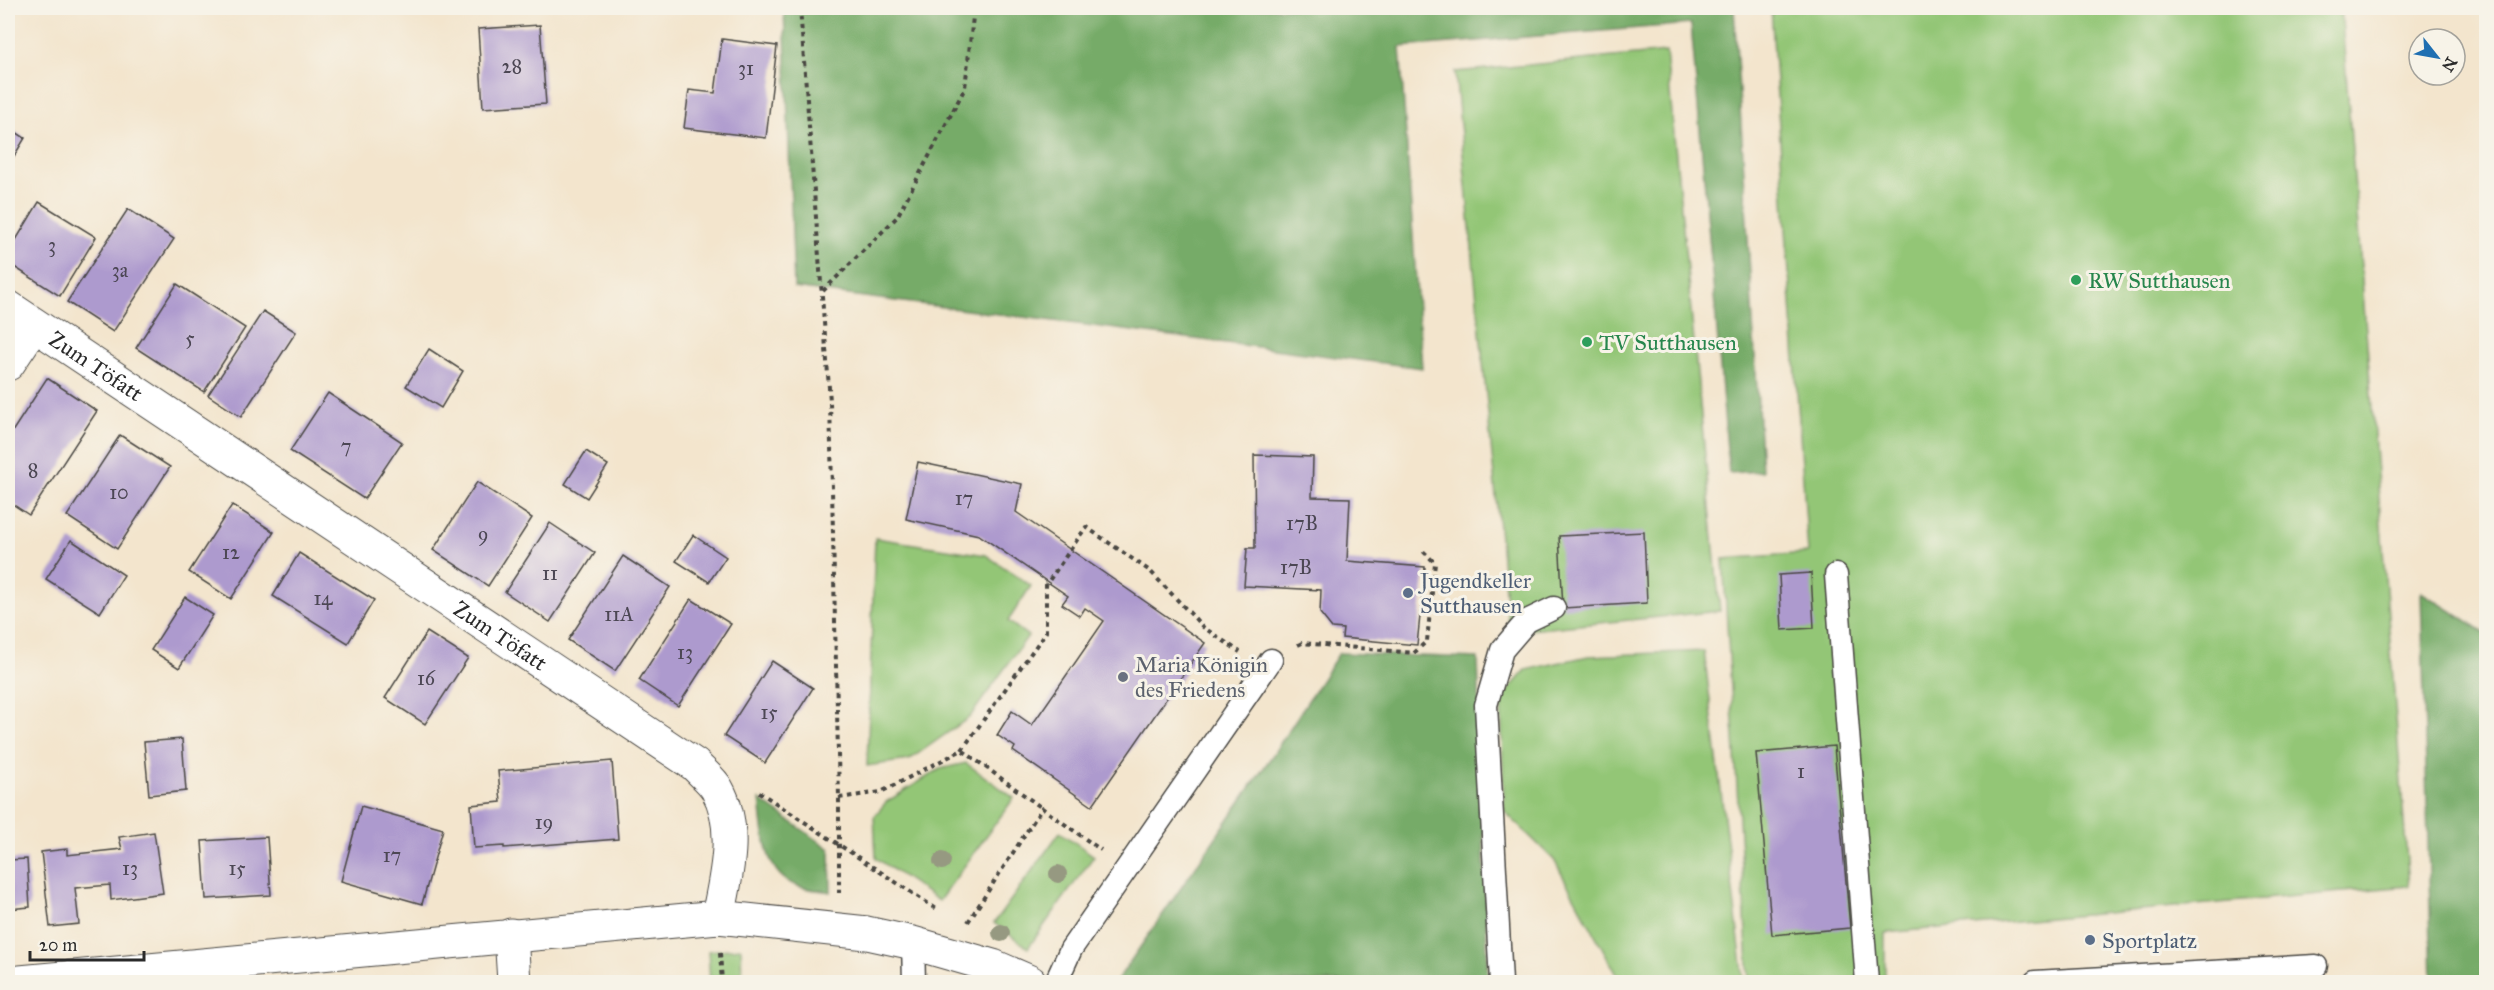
<svg xmlns="http://www.w3.org/2000/svg" width="2494" height="990" font-family="'IM FELL Great Primer',serif">
	<rect width="100%" height="100%" fill="#f7f3e8"/>
	<filter id="ink" filterUnits="userSpaceOnUse"><feTurbulence type="fractalNoise" baseFrequency=".0167" numOctaves="2"/><feDisplacementMap in="SourceGraphic" scale="12" xChannelSelector="R" yChannelSelector="G"/><feConvolveMatrix kernelMatrix="1 2 1 2 8 2 1 2 1" color-interpolation-filters="sRGB"/></filter>
	<filter id="wash" filterUnits="userSpaceOnUse"><feTurbulence type="fractalNoise" baseFrequency=".008" numOctaves="4" result="noise"/><feDisplacementMap in="SourceGraphic" scale="24" xChannelSelector="R" yChannelSelector="G"/><feGaussianBlur stdDeviation="1.35" result="paint"/><feColorMatrix in="noise" values="0 0 0 0 0 0 0 0 0 0 0 0 0 0 0 0 0 1.4 0 .05"/><feComposite in="paint" operator="in"/></filter>
	<g filter="url(#wash)">
		<rect width="100%" height="100%" fill="#f3e5cd"/>
		<g fill="#93c676" stroke="#5f7850" stroke-width="1.5">
			<polygon points="1771,8 2341,8 2409,886 1885,933 1885,982 1749,982 1723,559 1808,553"/>
			<polygon points="1666,52 1720,611 1509,632 1455,72"/>
			<polygon points="875,538 986,555 1031,586 1008,621 1028,636 970,717 909,760 867,766"/>
			<polygon points="1704,651 1744,982 1621,982 1554,860 1504,811 1501,698 1526,670 1588,656"/>
			<polygon points="966,763 1014,798 939,901 876,858 874,817 886,802 940,769"/>
			<polygon points="1060,832 1094,856 1028,948 994,923"/>
			<polygon points="741,948 742,982 710,982 708,951"/>
		</g>
		<g fill="#76ab67" stroke="#506b49" stroke-width="1.5">
			<polygon points="784,8 1734,8 1762,471 1729,473 1691,24 1400,47 1422,368 794,288"/>
			<polygon points="2421,592 2486,633 2486,982 2432,982"/>
			<polygon points="1339,653 1478,658 1488,982 1116,982 1272,756"/>
			<path d="M 760,800 L 830,849 L 831,892 C 820,890 806,890 795,885 C 762,872 764,829 760,800 Z"/>
		</g>
		<g id="blocks">
			<g fill="#ad9ace">
				<polygon points="540,25 546,104 483,108 478,29"/>
				<polygon points="722,39 777,46 766,138 684,128 689,90 715,93"/>
				<polygon points="8,127 25,138 8,166"/>
				<polygon points="39,202 96,237 60,296 8,263 8,253"/>
				<polygon points="128,209 174,239 113,332 67,302"/>
				<polygon points="177,284 245,328 204,392 136,348"/>
				<polygon points="263,311 296,332 241,417 208,395"/>
				<polygon points="429,349 463,371 441,408 406,386"/>
				<polygon points="47,378 97,411 29,515 8,501 8,438"/>
				<polygon points="328,393 402,442 364,499 290,451"/>
				<polygon points="120,435 170,467 117,549 67,516"/>
				<polygon points="586,451 608,465 587,498 565,484"/>
				<polygon points="1254,455 1313,457 1312,497 1350,498 1347,561 1425,567 1417,645 1342,638 1343,629 1332,628 1320,613 1321,590 1244,586 1247,548 1255,548"/>
				<polygon points="918,462 1022,484 1016,512 1205,643 1092,806 1013,751 1015,747 997,735 1012,711 1032,725 1104,621 1085,608 1080,616 1062,604 1068,596 979,535 906,519"/>
				<polygon points="477,482 532,518 488,586 433,550"/>
				<polygon points="232,505 274,532 231,599 189,572"/>
				<polygon points="550,523 595,553 550,622 505,592"/>
				<polygon points="1644,532 1647,603 1563,608 1559,536"/>
				<polygon points="693,535 726,557 709,582 676,561"/>
				<polygon points="71,540 124,575 100,613 46,579"/>
				<polygon points="299,553 374,600 348,643 273,596"/>
				<polygon points="623,556 670,587 615,671 568,640"/>
				<polygon points="1811,573 1814,628 1782,630 1779,575"/>
				<polygon points="185,597 213,615 179,668 151,650"/>
				<polygon points="691,599 731,624 678,706 639,680"/>
				<polygon points="427,632 468,658 425,724 385,698"/>
				<polygon points="772,661 813,688 765,763 724,736"/>
				<polygon points="182,739 186,791 149,795 144,742"/>
				<polygon points="1834,746 1850,928 1772,935 1756,753"/>
				<polygon points="612,761 618,839 504,848 504,846 474,848 471,805 501,802 498,771"/>
				<polygon points="361,806 443,829 422,904 341,881"/>
				<polygon points="154,832 163,893 111,900 110,885 75,888 79,924 50,927 41,852 67,849 67,855 122,849 119,837"/>
				<polygon points="267,837 271,895 206,899 202,841"/>
				<polygon points="27,859 30,907 8,909 8,860"/>
			</g>
		</g>
	</g>
	<g filter="url(#ink)">
		<use href="#blocks" fill-opacity="0" stroke="#494743" stroke-width="1.5"/>
		<g fill="none" stroke-linecap="round" stroke-linejoin="round">
			<defs>
				<g id="service">
					<polyline points="1836,575 1867,982"/>
					<polyline points="913,943 914,982"/>
					<polyline points="1056,982 1071,949 1271,660"/>
					<polyline points="1501,982 1486,705 1502,650 1527,621 1554,608"/>
					<polyline points="2035,982 2316,966"/>
				</g>
				<g id="minor">
					<path id="s1" d="M 8,307 L 695,765 C 702,773 712,780 717,789 C 739,828 726,876 718,917"/>
					<polyline points="8,364 34,325"/>
					<polyline points="511,935 514,982"/>
					<polyline points="20,982 718,917 867,933 913,943 993,966 1030,982"/>
				</g>
			</defs>
			<use href="#service" stroke="#494743" stroke-width="25"/>
			<use href="#minor" stroke="#494743" stroke-width="35"/>
			<g stroke="#494743" stroke-width="4" stroke-dasharray="4.5 4.5" stroke-linecap="butt">
				<polyline points="800,8 830,401 839,798 839,893"/>
				<polyline points="823,291 897,217 965,88 974,8"/>
				<polyline points="1298,645 1302,643 1414,653 1427,641 1435,563 1422,550"/>
				<polyline points="962,750 1046,632 1046,585 1086,527 1150,571 1203,627 1240,652"/>
				<polyline points="759,792 938,910"/>
				<polyline points="839,798 881,792 962,750 1042,808"/>
				<polyline points="968,922 1042,808 1101,850"/>
				<polyline points="720,953 722,982"/>
			</g>
			<use href="#service" stroke="#fff" stroke-width="22"/>
			<use href="#minor" stroke="#fff" stroke-width="33"/>
		</g>
		<g fill="#969981">
			<circle cx="942" cy="861" r="9"/>
			<circle cx="1058" cy="874" r="9"/>
			<circle cx="1001" cy="933" r="9"/>
		</g>
	</g>
	<g fill="#2e9e5b" stroke="#f7f3e8" stroke-width="2">
		<circle cx="2076" cy="280" r="6"/>
		<circle cx="1587" cy="342" r="6"/>
	</g>
	<g fill="#5c6f8a" stroke="#f7f3e8" stroke-width="2">
		<circle cx="1408" cy="593" r="6"/>
		<circle cx="2090" cy="940" r="6"/>
	</g>
	<circle fill="#6b7280" stroke="#f7f3e8" stroke-width="2" cx="1123" cy="677" r="6"/>
	<g text-anchor="middle" stroke-width="6" stroke-linejoin="round" paint-order="stroke">
		<g font-size="20" fill="#4c4754">
			<text x="512" y="73">28</text>
			<text x="746" y="75">31</text>
			<text x="52" y="252">3</text>
			<text x="120" y="277">3a</text>
			<text x="190" y="345">5</text>
			<text x="346" y="453">7</text>
			<text x="33" y="477">8</text>
			<text x="119" y="499">10</text>
			<text x="964" y="505">17</text>
			<text x="1302" y="530">17B</text>
			<text x="483" y="541">9</text>
			<text x="231" y="559">12</text>
			<text x="1296" y="574">17B</text>
			<text x="550" y="580">11</text>
			<text x="323" y="605">14</text>
			<text x="619" y="621">11A</text>
			<text x="685" y="659">13</text>
			<text x="426" y="685">16</text>
			<text x="769" y="719">15</text>
			<text x="1801" y="778">1</text>
			<text x="544" y="829">19</text>
			<text x="392" y="862">17</text>
			<text x="130" y="875">13</text>
			<text x="237" y="875">15</text>
		</g>
		<g font-size="22" fill="#27864d" stroke="#f7f3e8" text-anchor="start">
			<text x="2088" y="288">RW Sutthausen</text>
			<text x="1599" y="350">TV Sutthausen</text>
		</g>
		<g font-size="22" fill="#2b2b2b" stroke="#f7f3e8">
			<text dy="8" stroke="none"><textPath href="#s1" startOffset="106">Zum Töfatt</textPath></text>
			<text dy="8" stroke="none"><textPath href="#s1" startOffset="592">Zum Töfatt</textPath></text>
		</g>
		<g font-size="22" fill="#4e5e75" stroke="#f7f3e8" text-anchor="start">
			<text x="1420" y="588">Jugendkeller<tspan x="1420" dy="25">Sutthausen</tspan></text>
			<text x="2102" y="948">Sportplatz</text>
		</g>
		<g font-size="22" fill="#5b616d" stroke="#f7f3e8" text-anchor="start">
			<text x="1135" y="672">Maria Königin<tspan x="1135" dy="25">des Friedens</tspan></text>
		</g>
	</g>
	<rect width="2494" height="990" fill="none" stroke="#f7f3e8" stroke-width="30"/>
	<g transform="translate(2437 57) rotate(121)"><circle r="28" fill="#f7f3e8" stroke="#a5a39c" stroke-width="1.5"/>
	<path d="M0-4.5L10 22L0 15L-10 22Z" fill="#1f6fb2"/>
	<text y="-9" font-size="16" font-weight="bold" text-anchor="middle" fill="#2b2b2b">N</text>
	</g>
	<path d="M30 951v9h114v-9" fill="none" stroke="#2b2b2b" stroke-width="3"/>
	<text x="39" y="951" font-size="18" fill="#2b2b2b" stroke="#f7f3e8" stroke-width="4.5" paint-order="stroke">20 m</text>
</svg>
